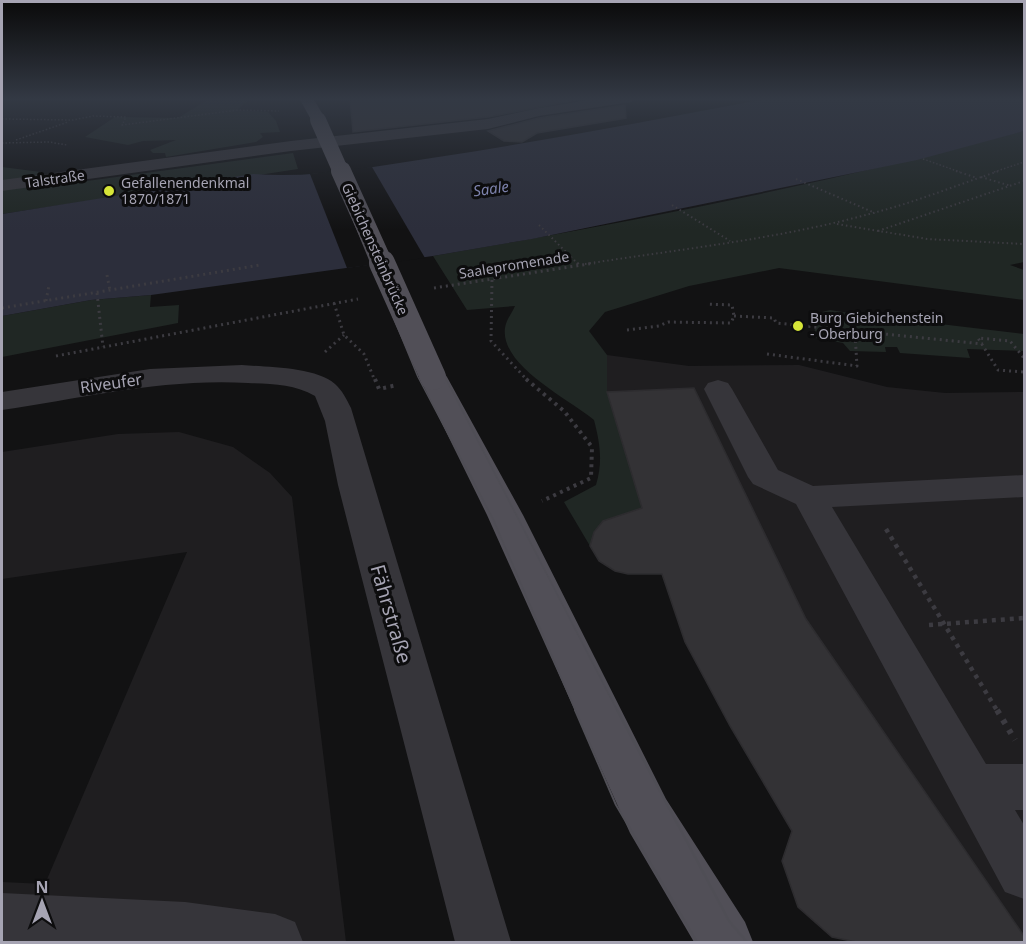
<svg xmlns="http://www.w3.org/2000/svg" width="1026" height="944" font-family="'Noto Sans',sans-serif">
	<rect width="100%" height="100%" fill="#121213"/>
	<g fill="#1f1e20">
		<polygon points="607,355 689,366 799,365 887,387 945,393 1024,392 1024,942 856,942 832,937 798,907 782,861 792,831 730,726 685,642 661,570 615,571 599,561 590,546 594,532 603,521 645,516 607,392"/>
		<polygon points="179,432 233,447 270,473 292,497 346,942 2,942 2,882 45,884 187,552 2,579 2,452 118,434"/>
	</g>
	<g fill="#202724">
		<polygon points="210,98 257,98 244,103 238,110 268,112 276,121 280,132 260,133 263,137 256,142 166,157 165,153 153,153 150,150 176,140 143,141 128,145 85,137 115,117 178,118"/>
		<path d="M 1024,131 L 1024,262 L 1010,265 L 1024,270 L 1024,300 L 779,268 L 689,286 L 605,312 L 589,331 L 607,355 L 607,392 L 645,517 L 603,521 L 594,532 L 590,546 L 564,502 L 596,485 C 603,462 600,443 594,420 C 569,399 500,366 505,328 C 506,320 512,313 515,306 L 467,310 L 433,256 C 632,222 830,183 1024,131 Z"/>
		<polygon points="293,153 298,169 2,214 2,167 41,172 50,186"/>
		<polygon points="151,295 150,307 179,305 178,323 2,357 2,316 91,300"/>
		<polygon points="830,310 862,315 863,324 882,326 881,317 1024,334 1024,351 967,349 970,358 900,353 897,347 885,347 886,352 850,351 843,343 815,338 814,314"/>
	</g>
	<path fill="#2c2e3b" d="M 770,98 L 1024,98 L 1024,131 L 917,160 L 532,239 L 433,256 L 151,295 L 91,300 L 2,316 L 2,214 L 253,174 C 315,179 377,166 438,157 C 549,140 659,119 770,98 Z"/>
	<polygon fill="#121213" points="372,167 425,258 347,268 310,174"/>
	<g fill="#333235" stroke="#2d2c2f" stroke-width="1.5">
		<polygon points="350,98 586,98 488,117 353,132"/>
		<polygon points="625,105 626,118 537,133 522,142 504,141 488,131 539,118"/>
		<polygon points="694,388 806,619 1024,936 1024,942 856,942 832,937 798,907 782,861 792,831 730,726 685,642 662,574 628,574 615,571 599,561 590,546 594,532 603,521 642,508 607,392"/>
	</g>
	<g fill="none" stroke-linecap="round" stroke-linejoin="round">
		<g stroke="#3c3b41" stroke-width="1.5" stroke-dasharray="1.5 2" stroke-linecap="butt">
			<polyline points="2,119 73,120 93,116 126,117 122,125 238,110 279,111"/>
			<polyline points="16,140 68,122"/>
			<polyline points="2,143 49,142 67,145"/>
			<polyline points="923,159 960,172"/>
			<polyline points="994,172 1024,162"/>
		</g>
		<g stroke="#3c3b41" stroke-width="2" stroke-dasharray="1.5 3" stroke-linecap="butt">
			<polyline points="956,171 977,178"/>
			<polyline points="981,177 1011,186"/>
			<polyline points="796,179 875,213"/>
			<polyline points="672,205 730,241"/>
			<polyline points="837,224 927,239 1024,244"/>
			<polyline points="539,225 578,264"/>
			<polyline points="878,231 1024,181"/>
			<path d="M 585,264 C 681,249 779,239 873,213 C 916,202 957,185 999,171"/>
		</g>
		<g stroke="#3c3b41" stroke-width="3" stroke-dasharray="2 4" stroke-linecap="butt">
			<polyline points="577,263 580,266"/>
			<polyline points="107,275 110,291"/>
			<polyline points="492,280 491,341 528,381"/>
			<polyline points="434,288 595,263"/>
			<polyline points="97,293 103,347"/>
			<polyline points="46,301 49,285"/>
			<polyline points="334,303 344,335 364,354 375,381"/>
			<polyline points="2,308 260,265"/>
			<polyline points="734,316 774,318 776,323 983,344"/>
			<polyline points="627,330 659,326 668,322 731,323 734,316 732,305 706,304"/>
			<polyline points="325,352 344,335"/>
			<polyline points="767,354 857,366 855,333"/>
			<polyline points="56,356 358,299"/>
			<polyline points="1023,372 998,370 978,338 1010,341 1024,358"/>
		</g>
		<g stroke="#3c3b41" stroke-width="4" stroke-dasharray="3 4.5" stroke-linecap="butt">
			<polyline points="375,379 379,389 397,385"/>
			<polyline points="526,379 564,411 592,447 591,478 542,501"/>
		</g>
		<g stroke="#3c3b41" stroke-width="4.5" stroke-dasharray="4 5" stroke-linecap="butt">
			<polyline points="886,529 998,712"/>
			<polyline points="929,625 1024,618"/>
		</g>
		<polyline stroke="#3c3b41" stroke-width="6" stroke-dasharray="4.5 7" stroke-linecap="butt" points="997,710 1015,740"/>
		<g fill="#36353a" fill-rule="evenodd">
			<polygon points="601,98 638,98 631,102 539,116 488,129 291,151 2,191 2,180 291,141 488,119 539,108"/>
			<path d="M 242,365 C 267,367 316,367 335,384 C 342,390 347,400 351,408 L 511,942 L 455,942 L 338,485 L 325,421 L 315,396 C 294,384 272,384 248,383 C 164,378 84,398 2,410 L 2,392 L 150,369 Z"/>
			<polygon points="718,380 728,383 732,389 778,470 813,486 1024,475 1024,497 832,507 986,764 1024,764 1024,810 1015,810 1024,825 1024,899 1005,892 796,504 753,484 748,477 704,389 708,383"/>
			<polygon points="2,893 185,902 275,914 295,922 303,942 2,942"/>
		</g>
		<g fill="#514f57" fill-rule="evenodd">
			<polygon points="299,98 313,98 326,120 323,123 313,123"/>
			<polygon points="433,369 443,371 447,377 523,515 666,799 745,922 753,942 694,942 630,833 487,515 419,377 423,371"/>
		</g>
		<g stroke="#4f4e55" stroke-width="1.5">
			<polyline points="300,98 308,110 418,377 493,519 576,712"/>
			<polyline points="312,98 444,375 618,712"/>
		</g>
		<g stroke="#4f4e55" stroke-width="2">
			<polyline points="575,710 616,805 697,942"/>
			<polyline points="617,710 729,921 747,942"/>
		</g>
		<polyline stroke="#514f57" stroke-width="16" points="318,120 341,172"/>
		<polyline stroke="#514f57" stroke-width="20" points="341,171 383,264"/>
		<polyline stroke="#514f57" stroke-width="26" points="382,263 433,377"/>
	</g>
	<linearGradient id="sky" x2="0" y2="1"><stop stop-color="#0a0a0a"/><stop offset="0.43" stop-color="#333944"/><stop offset="1" stop-color="#333944" stop-opacity="0"/></linearGradient>
	<rect width="1026" height="230" fill="url(#sky)"/>
	<g fill="#d6e538" stroke="#0d0d0e" stroke-width="2">
		<circle cx="109" cy="191" r="6"/>
		<circle cx="798" cy="326" r="6"/>
	</g>
	<g text-anchor="middle" stroke-width="6" stroke-linejoin="round" paint-order="stroke">
		<g font-size="14" fill="#a6a4b3" stroke="#0d0d0e">
			<text transform="translate(55 179) rotate(-8)" y="5">Talstraße</text>
			<text transform="translate(375 249) rotate(66)" y="5">Giebichensteinbrücke</text>
			<text transform="translate(514 265) rotate(-9)" y="5">Saalepromenade</text>
		</g>
		<g font-size="14" fill="#a6a4b3" stroke="#0d0d0e" text-anchor="start">
			<text x="121" y="188">Gefallenendenkmal<tspan x="121" dy="16">1870/1871</tspan></text>
			<text x="810" y="323">Burg Giebichenstein<tspan x="810" dy="16">- Oberburg</tspan></text>
		</g>
		<g font-size="15" font-style="italic" fill="#7d82ac" stroke="#0d0d0e">
			<text transform="translate(491 189) rotate(-8)" y="5">Saale</text>
		</g>
		<g font-size="16" fill="#a6a4b3" stroke="#0d0d0e">
			<text transform="translate(111 383) rotate(-8)" y="6">Riveufer</text>
		</g>
		<g font-size="20" fill="#a6a4b3" stroke="#0d0d0e">
			<text transform="translate(391 614) rotate(74)" y="7">Fährstraße</text>
		</g>
	</g>
	<rect width="1026" height="944" fill="none" stroke="#a6a4b3" stroke-width="6"/>
	<g transform="translate(42 902)" stroke="#0d0d0e" stroke-width="4.5" paint-order="stroke">
	<path d="M0-4.5L10 22L0 15L-10 22Z" fill="#a6a4b3"/>
	<text y="-9" font-size="16" font-weight="bold" text-anchor="middle" fill="#a6a4b3">N</text>
	</g>
</svg>
